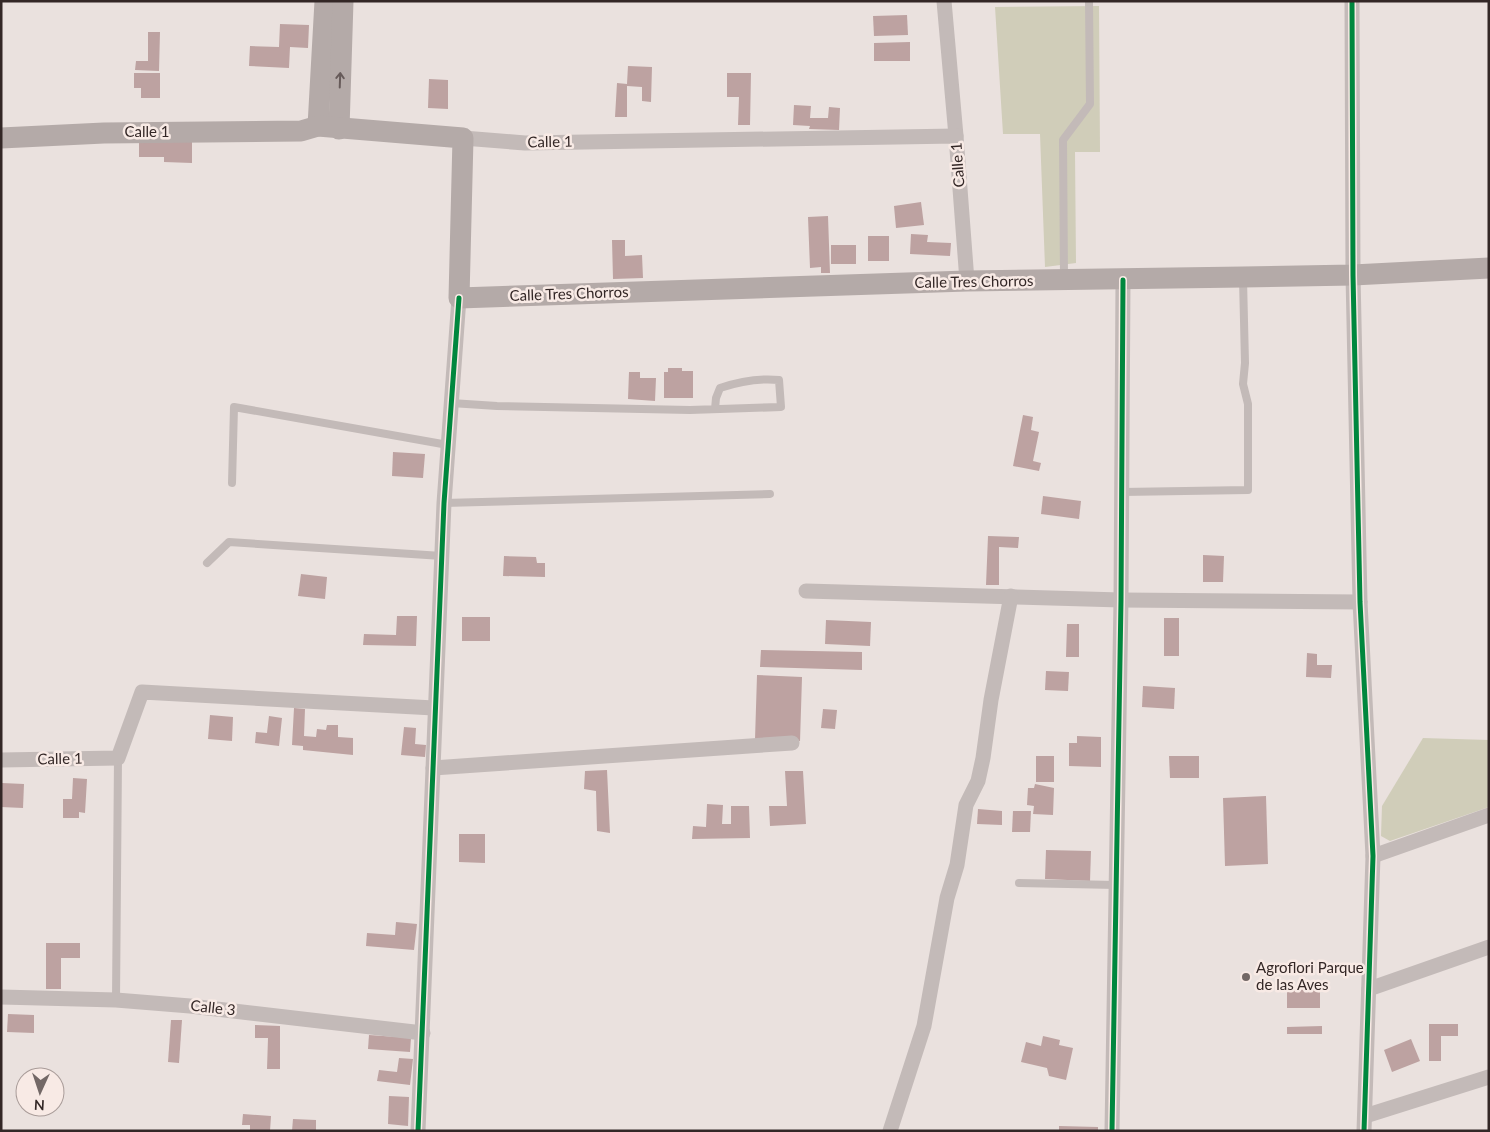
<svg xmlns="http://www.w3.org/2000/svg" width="1490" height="1132" font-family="Lato,sans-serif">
	<rect width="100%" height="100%" fill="#eae1de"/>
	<g fill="#d0cdb9">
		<polygon points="1099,6 1100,152 1075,152 1076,263 1045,267 1040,134 1003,134 995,7"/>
		<polygon points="1423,738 1489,740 1489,807 1390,841 1381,836 1382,806"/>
	</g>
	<g fill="#bda2a1">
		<polygon points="907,15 908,35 874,36 873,16"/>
		<polygon points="280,24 309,25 308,48 290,47 289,68 249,66 250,46 279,47"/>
		<polygon points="148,32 160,32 159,71 135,70 136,61 148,61"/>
		<polygon points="910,42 910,61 874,61 874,43"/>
		<polygon points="628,66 652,67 651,102 642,101 642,87 627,86 627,117 615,117 617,83 627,84"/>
		<polygon points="134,73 160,73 160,98 141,98 141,88 134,88"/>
		<polygon points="727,73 751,73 750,125 738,125 739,97 727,97"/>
		<polygon points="429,79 448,80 448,109 428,108"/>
		<polygon points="794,105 811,106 810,118 828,118 829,107 840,108 839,130 809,129 810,126 793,125"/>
		<polygon points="139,140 192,141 192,163 164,162 164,157 139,157"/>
		<polygon points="921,202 924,225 896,228 894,206"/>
		<polygon points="828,216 830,273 821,273 821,267 810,268 808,217"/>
		<polygon points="911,234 928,235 927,242 951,243 950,256 910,254"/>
		<rect x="868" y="236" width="21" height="25"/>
		<polygon points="612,240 625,240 625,256 642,255 643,278 613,279"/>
		<rect x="831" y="245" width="25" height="19"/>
		<polygon points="668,368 682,368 682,371 693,371 693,398 664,398 664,372 668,372"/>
		<polygon points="629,372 640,372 640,378 656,378 655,401 628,399"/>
		<polygon points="1023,415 1033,417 1031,430 1039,432 1033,461 1041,463 1039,471 1013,466"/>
		<polygon points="393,452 425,454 423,478 392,476"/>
		<polygon points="1043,496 1081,501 1079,519 1041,514"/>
		<polygon points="988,536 1019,537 1018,548 999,547 999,585 986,585"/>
		<polygon points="1203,555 1224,556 1223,582 1203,582"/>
		<polygon points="504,556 536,557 537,563 545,563 545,577 503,576"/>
		<polygon points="301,574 327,577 325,599 298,596"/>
		<polygon points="397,616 417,616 416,646 363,645 364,634 396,635"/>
		<rect x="462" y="617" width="28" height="24"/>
		<rect x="1164" y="618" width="15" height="38"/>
		<polygon points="826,620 871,622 870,646 825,644"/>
		<polygon points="1067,624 1079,624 1079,657 1066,657"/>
		<polygon points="761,650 862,652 862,670 760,667"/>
		<polygon points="1307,653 1317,654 1317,665 1332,665 1331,678 1306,677"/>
		<polygon points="1046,671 1069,672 1068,691 1045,690"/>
		<polygon points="757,675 802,677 800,741 755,739"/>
		<polygon points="1143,686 1175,688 1174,709 1142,707"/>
		<polygon points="294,708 305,709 304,736 316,737 317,729 326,730 327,725 338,725 338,737 353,738 353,755 303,750 303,746 292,745"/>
		<polygon points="823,709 837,710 835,729 821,728"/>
		<polygon points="210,715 233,717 232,741 208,739"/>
		<polygon points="269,716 282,718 279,746 255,743 256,732 267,733"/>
		<polygon points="404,727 416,728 415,744 426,745 425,757 401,755"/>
		<polygon points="1077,736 1101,737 1101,767 1069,766 1069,743 1077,743"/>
		<rect x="1036" y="756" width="18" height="26"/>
		<polygon points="1169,756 1199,756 1199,778 1170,778"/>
		<polygon points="607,770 610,833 597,831 596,791 584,789 585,771"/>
		<polygon points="785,771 803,771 806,824 770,826 769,806 787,806"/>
		<polygon points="73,778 87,779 85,813 79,812 79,818 63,818 63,799 72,799"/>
		<polygon points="2,783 24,784 23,808 1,807"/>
		<polygon points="1035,784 1054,788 1053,815 1033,814 1034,806 1027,805 1028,788 1034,788"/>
		<polygon points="1266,796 1268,864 1225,866 1223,798"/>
		<polygon points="707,804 723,805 722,824 731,824 731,806 749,806 750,838 692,839 693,826 706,827"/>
		<polygon points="978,809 1002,811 1002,825 977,824"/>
		<polygon points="1013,811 1031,811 1030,832 1012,832"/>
		<polygon points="459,834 485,834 485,863 459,862"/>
		<polygon points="1046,850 1091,851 1090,881 1045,879"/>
		<polygon points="396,922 417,924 414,950 366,946 367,933 395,935"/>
		<polygon points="46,943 80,943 80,958 61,958 61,989 46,989"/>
		<rect x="1287" y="988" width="33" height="20"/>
		<polygon points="8,1014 34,1015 34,1033 7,1032"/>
		<polygon points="171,1020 182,1020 179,1063 168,1062"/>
		<polygon points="1429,1024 1458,1024 1458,1036 1441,1036 1441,1061 1429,1061"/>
		<polygon points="255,1025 280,1026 280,1069 267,1069 268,1038 255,1038"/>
		<polygon points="1322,1026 1322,1034 1287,1034 1287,1027"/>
		<polygon points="369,1035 411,1038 410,1052 368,1049"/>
		<polygon points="1043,1036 1060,1040 1059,1045 1073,1048 1066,1080 1049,1076 1047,1068 1021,1062 1026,1042 1041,1046"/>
		<polygon points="1411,1039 1420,1061 1392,1072 1384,1050"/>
		<polygon points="399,1058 413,1059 410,1085 377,1081 379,1070 397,1072"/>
		<polygon points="389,1096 409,1097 408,1126 388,1124"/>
		<polygon points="243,1114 271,1116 270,1131 250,1131 250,1125 242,1125"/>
		<polygon points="293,1119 316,1120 316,1131 292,1131"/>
		<polygon points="1059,1126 1098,1127 1098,1131 1059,1131"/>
	</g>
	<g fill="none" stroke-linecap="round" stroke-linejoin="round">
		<g stroke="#c3bab8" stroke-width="8">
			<polyline points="1064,278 1063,140 1090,104 1089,1"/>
			<path d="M 451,403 L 497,406 L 690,410 L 781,407 L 779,380 C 759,378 738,382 720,388 L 716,398 L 715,409"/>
			<polyline points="232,483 234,407 448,445"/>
			<polyline points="1122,492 1248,490 1248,404 1243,384 1245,363 1243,279"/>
			<polyline points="444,503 770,494"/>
			<polyline points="207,563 229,542 442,556"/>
			<polyline points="1019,883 1116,885"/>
			<polyline points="116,1000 118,758"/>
		</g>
		<g stroke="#c3bab8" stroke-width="15">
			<polyline points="944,1 956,136"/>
			<polyline points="1352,1 1353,275 1360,602 1373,856 1364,1131"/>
			<polyline points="463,138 525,143 956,136 967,281"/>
			<polyline points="806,591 1121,600 1360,602"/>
			<polyline points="1,760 118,758 142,692 434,708"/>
			<polyline points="433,768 792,743"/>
			<polyline points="1373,856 1489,815"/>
			<polyline points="1369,989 1489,947"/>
			<polyline points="1,997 116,1000 190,1006 423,1033"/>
			<polyline points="1365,1116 1489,1077"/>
			<polyline points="418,1131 444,503 459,298"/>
			<polyline points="890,1131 924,1026 947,898 957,865 966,805 978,781 983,758 991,700 1011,596"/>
			<polyline points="1112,1131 1121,600 1123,280"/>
		</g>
		<g stroke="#b4aaa8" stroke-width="21">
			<polyline points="318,126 325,1"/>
			<polyline points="339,129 343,1"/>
			<polyline points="1,138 104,133 301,131 318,126 463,138 459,298 967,281 1243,277 1353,275 1489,268"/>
		</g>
		<defs>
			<g id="cycleway">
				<polyline points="1352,1 1353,275 1360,602 1373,856 1364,1131"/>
				<polyline points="418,1131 444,503 459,298"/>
				<polyline points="1112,1131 1121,600 1123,280"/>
			</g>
		</defs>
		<use href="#cycleway" stroke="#f8eae5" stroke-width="8"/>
		<use href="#cycleway" stroke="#00873e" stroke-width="5"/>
	</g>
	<defs><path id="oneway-shaft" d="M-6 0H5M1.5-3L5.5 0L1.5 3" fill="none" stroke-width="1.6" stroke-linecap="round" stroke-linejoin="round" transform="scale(1.25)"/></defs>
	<use stroke="#675b5a" href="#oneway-shaft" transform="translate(340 80) rotate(-88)"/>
	<circle fill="#736866" stroke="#f8eae5" stroke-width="2" cx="1246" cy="977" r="5"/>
	<g text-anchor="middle" stroke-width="5" stroke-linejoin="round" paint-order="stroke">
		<g font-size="15" fill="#332726" stroke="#f8eae5">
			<text x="147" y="137">Calle 1</text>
			<text transform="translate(550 142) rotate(-1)" y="5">Calle 1</text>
			<text transform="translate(958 165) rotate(-94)" y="5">Calle 1</text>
			<text transform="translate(974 282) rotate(-1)" y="5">Calle Tres Chorros</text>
			<text transform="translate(569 294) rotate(-2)" y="5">Calle Tres Chorros</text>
			<text transform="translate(60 759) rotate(-1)" y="5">Calle 1</text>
			<text transform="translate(213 1008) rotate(6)" y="5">Calle 3</text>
		</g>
		<g font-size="15" fill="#332726" stroke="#f8eae5" text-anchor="start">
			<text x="1256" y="973">Agroflori Parque<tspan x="1256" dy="17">de las Aves</tspan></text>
		</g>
	</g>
	<rect width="1490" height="1132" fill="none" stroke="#332726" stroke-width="5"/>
	<g transform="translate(40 1092) rotate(183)"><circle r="24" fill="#f8eae5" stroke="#a99c99"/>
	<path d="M0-4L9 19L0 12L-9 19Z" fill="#736866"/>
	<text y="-8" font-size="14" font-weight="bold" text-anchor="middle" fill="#332726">N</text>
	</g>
</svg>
